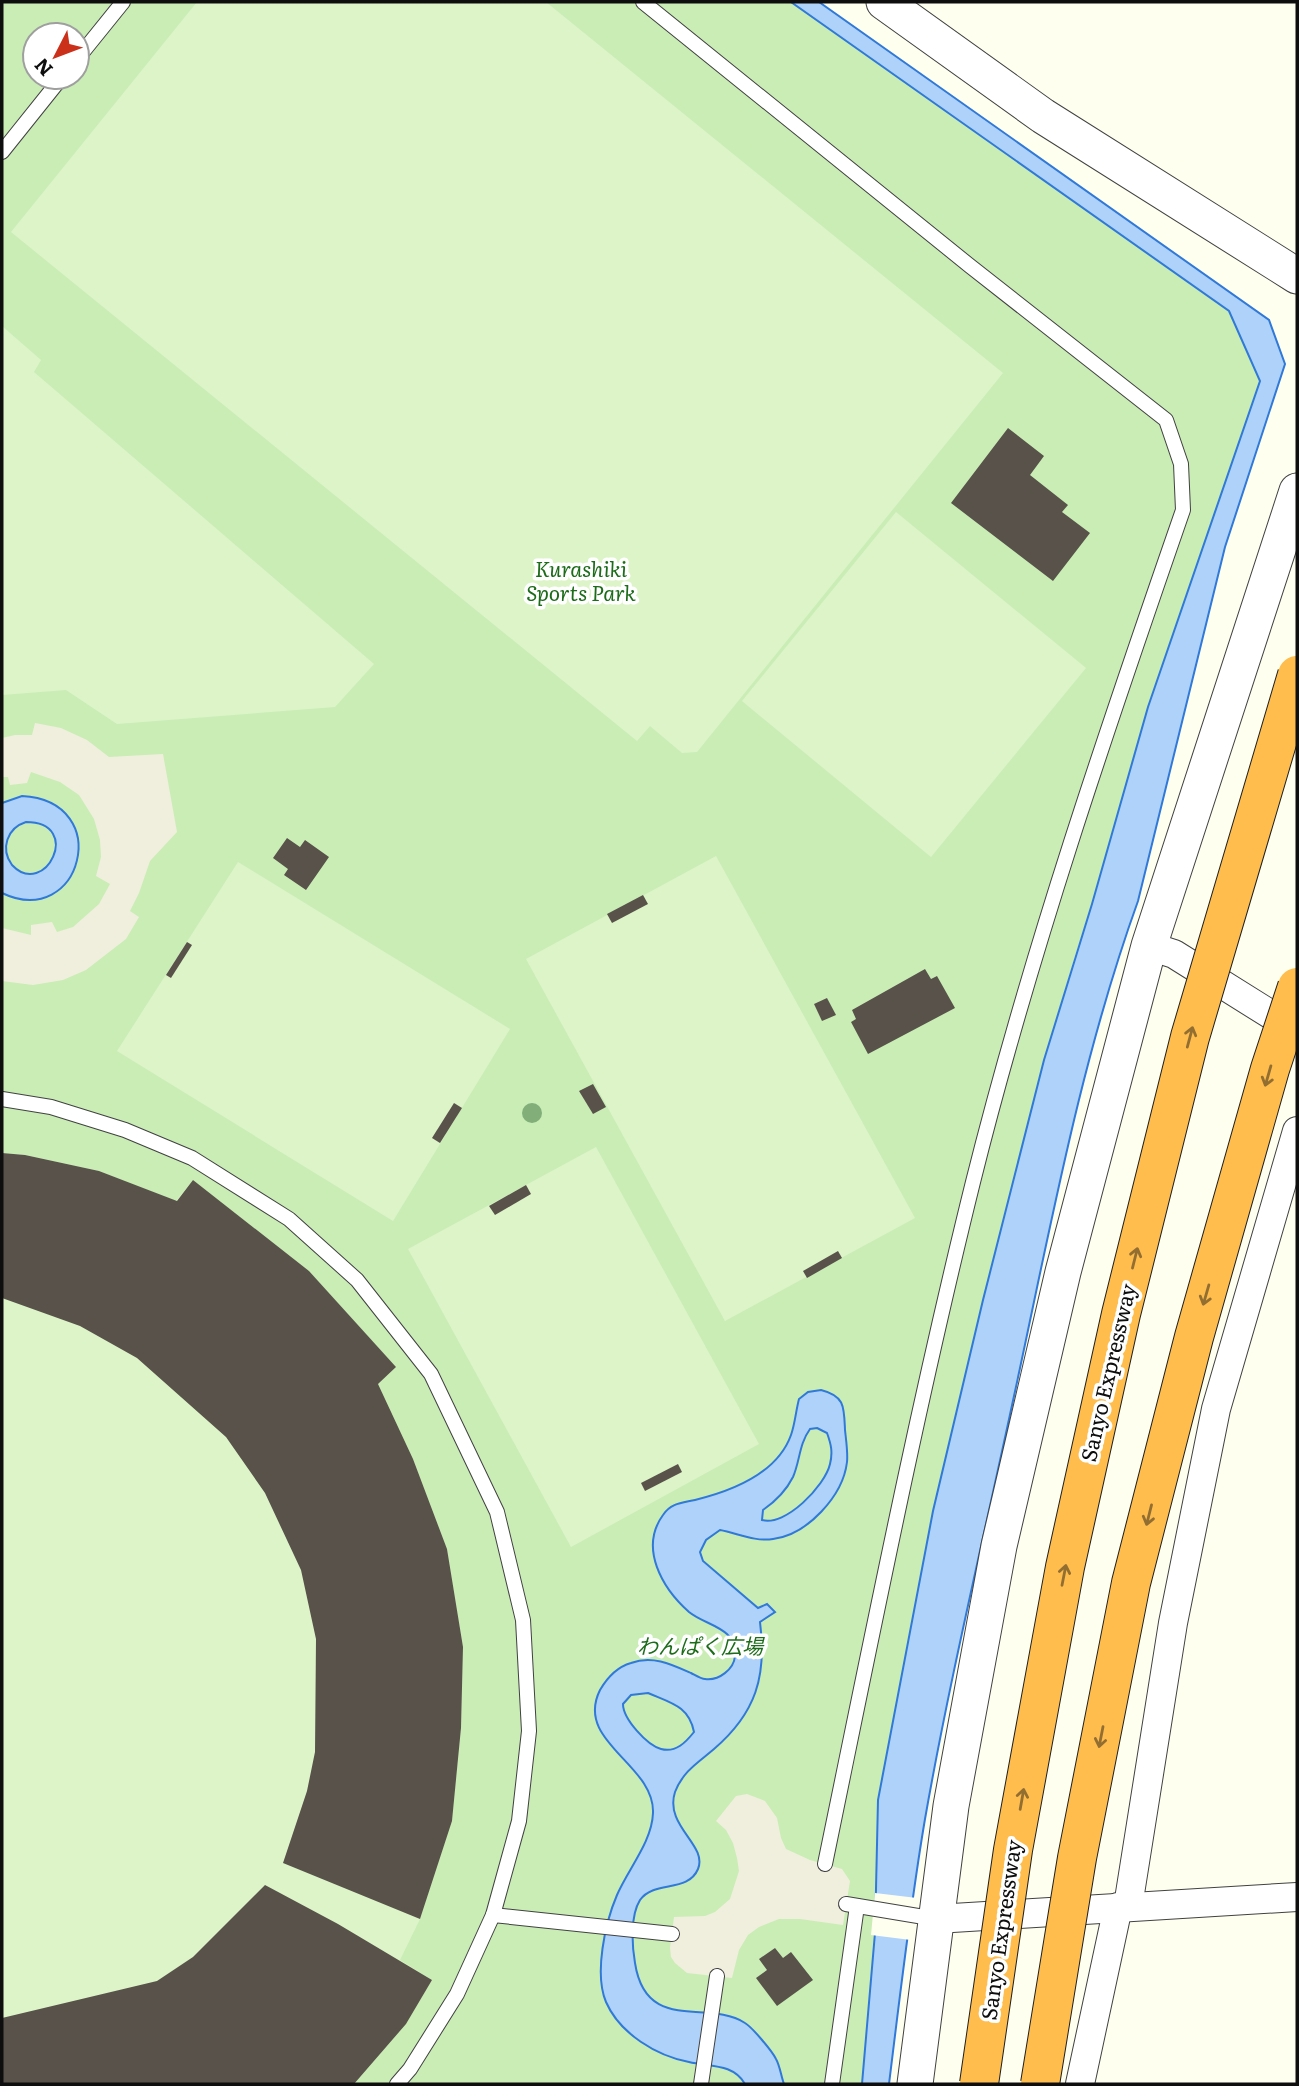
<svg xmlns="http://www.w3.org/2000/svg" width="1299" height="2086" font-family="Literata,'Noto Sans JP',serif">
	<rect width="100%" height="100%" fill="#fffff0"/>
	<path fill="#c9edb5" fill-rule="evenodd" d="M 2,2 L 791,2 L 1230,311 L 1260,381 L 1075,956 L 1044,1060 L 983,1300 L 933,1511 L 878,1800 L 875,1933 L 862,2084 L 2,2084 ZM 35,35 L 77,35 L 77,77 L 35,77 Z"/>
	<g fill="#ddf4c8">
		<polygon points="197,2 546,2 1003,373 697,752 682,753 650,726 637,741 11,232"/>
		<polygon points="2,326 41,360 34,372 374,664 335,707 117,724 66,690 2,695"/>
		<polygon points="896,512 1086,668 931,857 742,701"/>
		<polygon points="716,856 915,1218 725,1321 526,959"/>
		<polygon points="238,862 510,1029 393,1221 117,1051"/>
		<polygon points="596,1147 759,1444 571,1547 408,1249"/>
		<polygon points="2,1153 25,1155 99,1171 176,1201 193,1180 309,1271 396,1367 378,1384 413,1459 447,1549 463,1647 461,1728 452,1821 420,1919 400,1960 432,1980 406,2024 354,2084 2,2084"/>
	</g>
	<g fill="#f0efdd">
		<polygon points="35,723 61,728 87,740 109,757 163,754 177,832 150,861 139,893 130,911 139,917 126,939 86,970 63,980 33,985 2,981 2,928 31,935 31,925 52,922 57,932 73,927 99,904 110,884 96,876 101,857 100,840 94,819 79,795 60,782 31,772 27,783 10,785 8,777 2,777 2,738 15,735 32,735"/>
		<polygon points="747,1794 765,1801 777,1818 781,1838 786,1849 810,1860 842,1869 850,1881 843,1925 800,1919 779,1919 759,1927 748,1935 739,1950 732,1978 687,1973 675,1963 671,1957 670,1948 674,1917 705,1916 715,1912 730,1899 739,1871 737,1858 733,1843 726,1830 716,1821 736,1796"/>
	</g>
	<g fill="#afd2fb" stroke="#3079d8" stroke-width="2" fill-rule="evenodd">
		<path d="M 791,2 L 819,2 L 1269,320 L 1285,364 L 1225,547 L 1138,901 C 1080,1062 1050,1230 1014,1396 C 984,1537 950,1677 925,1819 C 910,1907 900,1996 889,2084 L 862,2084 L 875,1933 L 878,1800 L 933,1511 L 983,1300 L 1044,1060 L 1092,904 L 1148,707 L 1260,381 L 1229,311 Z"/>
		<path d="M 22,796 C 116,801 81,931 2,893 L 2,803 ZM 26,822 C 84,822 45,900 12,865 C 0,849 7,828 26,822 Z"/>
		<path d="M 821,1390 C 845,1396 844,1407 845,1430 C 846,1440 848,1452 847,1462 C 843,1496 807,1535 773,1539 C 755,1542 737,1533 720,1530 L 706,1540 L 700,1552 L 703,1561 L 758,1608 L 767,1604 L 775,1612 L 760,1622 C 767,1676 756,1713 714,1749 C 699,1762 683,1771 675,1792 C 664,1826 708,1845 698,1869 C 688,1893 654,1880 640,1900 C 630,1916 632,1946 635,1963 C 646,2034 708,1999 745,2023 C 752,2027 772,2051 776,2059 C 780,2066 781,2076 784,2084 L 745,2084 C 733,2063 709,2067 689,2062 C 657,2056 620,2034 606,2002 C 594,1974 605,1923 617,1895 C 628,1869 652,1842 653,1813 C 655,1764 574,1742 600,1690 C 607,1678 617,1667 631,1663 C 652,1655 671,1664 691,1673 C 695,1675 701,1679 705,1679 C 719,1681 734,1669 735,1656 C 737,1627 706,1626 689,1612 C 662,1588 639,1548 663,1515 C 671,1503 682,1503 695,1500 C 732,1491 777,1474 791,1435 C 795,1424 796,1410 799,1399 L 808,1392 ZM 817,1428 L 827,1433 C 831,1444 833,1452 830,1464 C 825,1486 785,1527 762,1520 L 763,1510 C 776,1501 786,1491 793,1477 C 800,1461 799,1444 810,1429 ZM 648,1693 C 671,1703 689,1706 694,1732 C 686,1742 676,1753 661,1749 C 647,1745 623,1719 623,1704 L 631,1695 Z"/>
	</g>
	<polygon fill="#fffff0" points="875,1893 917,1898 911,1940 871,1935"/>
	<g fill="#58524a">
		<polygon points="1008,428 1044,456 1030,475 1068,505 1062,512 1090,533 1053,581 951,503"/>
		<polygon points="287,838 300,847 305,840 329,857 306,890 284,875 288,869 273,858"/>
		<polygon points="643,895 648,904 612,923 607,914"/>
		<polygon points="187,942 192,945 171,978 166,975"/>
		<polygon points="925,969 931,979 937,976 955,1008 868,1054 851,1022 856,1019 852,1010"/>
		<polygon points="827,998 836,1015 822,1021 814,1004"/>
		<polygon points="593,1084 606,1107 593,1114 579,1091"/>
		<polygon points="454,1103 462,1108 440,1143 432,1138"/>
		<polygon points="2,1153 25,1155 99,1171 177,1201 193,1180 309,1271 396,1367 378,1384 413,1459 447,1549 463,1647 461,1728 452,1821 420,1919 283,1863 307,1791 315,1752 316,1639 301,1570 265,1493 226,1437 137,1358 80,1326 2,1298"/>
		<polygon points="526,1185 531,1194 495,1215 489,1206"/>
		<polygon points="838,1251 842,1258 807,1278 803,1271"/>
		<polygon points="678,1464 682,1472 645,1491 641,1483"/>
		<polygon points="265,1885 338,1924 432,1980 406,2024 354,2084 2,2084 2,2018 157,1981 193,1957"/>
		<polygon points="775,1948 783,1958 791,1952 813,1980 777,2006 756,1978 767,1970 759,1959"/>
	</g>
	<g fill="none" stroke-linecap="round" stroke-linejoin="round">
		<defs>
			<g id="service">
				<path d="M 643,2 L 970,266 L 1166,420 L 1181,464 L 1183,510 C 1106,732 1030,954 973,1182 C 917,1408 872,1636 825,1864"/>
				<polyline points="77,59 123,2"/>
				<polyline points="2,152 62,77"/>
				<polyline points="2,1099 51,1107 125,1130 192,1158 289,1219 357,1280 431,1374 497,1512 523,1620 529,1731 519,1821 493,1915 457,1994 410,2069 397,2084"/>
				<polyline points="846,1904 936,1919"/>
				<polyline points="493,1915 672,1934"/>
				<polyline points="701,2084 717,1976"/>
				<polyline points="832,2084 857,1906"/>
			</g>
			<g id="minor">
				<polyline points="1149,946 1174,954 1297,1031"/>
				<polyline points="1128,1906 1173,1623 1216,1409 1297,1131"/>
				<polyline points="936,1919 1297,1897"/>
				<polyline points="1080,2084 1118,1907"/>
			</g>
			<g id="tertiary">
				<polyline points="884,2 1043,116 1297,276"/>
				<polyline points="915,2084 951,1806 999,1546 1063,1272 1149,946 1297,491"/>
			</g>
		</defs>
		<use href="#service" stroke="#414141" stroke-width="16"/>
		<use href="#minor" stroke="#414141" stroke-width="30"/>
		<use href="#tertiary" stroke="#414141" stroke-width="37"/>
		<use href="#service" stroke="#fff" stroke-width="14"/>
		<use href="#minor" stroke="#fff" stroke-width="28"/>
		<use href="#tertiary" stroke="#fff" stroke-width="35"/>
		<defs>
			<g id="motorway-bridge">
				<polyline points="979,2084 1013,1850 1065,1567 1121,1314 1190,1037 1297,675"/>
				<polyline points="1040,2084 1077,1858 1131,1583 1194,1337 1270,1069 1297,987"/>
			</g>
		</defs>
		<use href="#motorway-bridge" stroke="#1f1f1f" stroke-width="40" stroke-linecap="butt"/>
		<use href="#motorway-bridge" stroke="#ffbd4e" stroke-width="38"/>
	</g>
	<circle fill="#82ae7a" cx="532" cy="1113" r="10"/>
	<defs><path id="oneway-shaft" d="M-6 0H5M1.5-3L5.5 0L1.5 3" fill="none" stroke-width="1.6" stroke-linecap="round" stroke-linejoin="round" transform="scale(1.75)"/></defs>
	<g stroke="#936e31">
		<use href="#oneway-shaft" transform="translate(1190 1037) rotate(-75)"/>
		<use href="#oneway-shaft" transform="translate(1268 1076) rotate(106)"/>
		<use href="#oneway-shaft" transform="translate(1135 1258) rotate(-76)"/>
		<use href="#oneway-shaft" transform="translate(1206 1295) rotate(106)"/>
		<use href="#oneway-shaft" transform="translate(1149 1515) rotate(104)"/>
		<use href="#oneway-shaft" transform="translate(1064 1575) rotate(-79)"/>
		<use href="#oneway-shaft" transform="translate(1101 1737) rotate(101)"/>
		<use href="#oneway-shaft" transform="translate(1022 1799) rotate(-80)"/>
	</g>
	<g text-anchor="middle" stroke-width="7" stroke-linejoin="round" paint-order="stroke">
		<g font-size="21" font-style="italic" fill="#1c6c19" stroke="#fff">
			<text x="581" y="577">Kurashiki<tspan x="581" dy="24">Sports Park</tspan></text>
			<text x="700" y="1654">わんぱく広場</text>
		</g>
		<g font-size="21" fill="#0e0e0e" stroke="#fff">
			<text transform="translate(1109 1373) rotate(-77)" y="7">Sanyo Expressway</text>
			<text transform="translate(1002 1930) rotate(-82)" y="7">Sanyo Expressway</text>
		</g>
	</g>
	<rect width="1299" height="2086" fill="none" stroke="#0e0e0e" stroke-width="7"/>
	<g transform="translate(56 56) rotate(228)"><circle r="33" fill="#ffffff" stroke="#9f9f9f" stroke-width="2"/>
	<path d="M0-5L12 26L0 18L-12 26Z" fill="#ca301a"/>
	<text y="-10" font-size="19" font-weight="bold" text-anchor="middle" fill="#0e0e0e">N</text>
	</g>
</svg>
